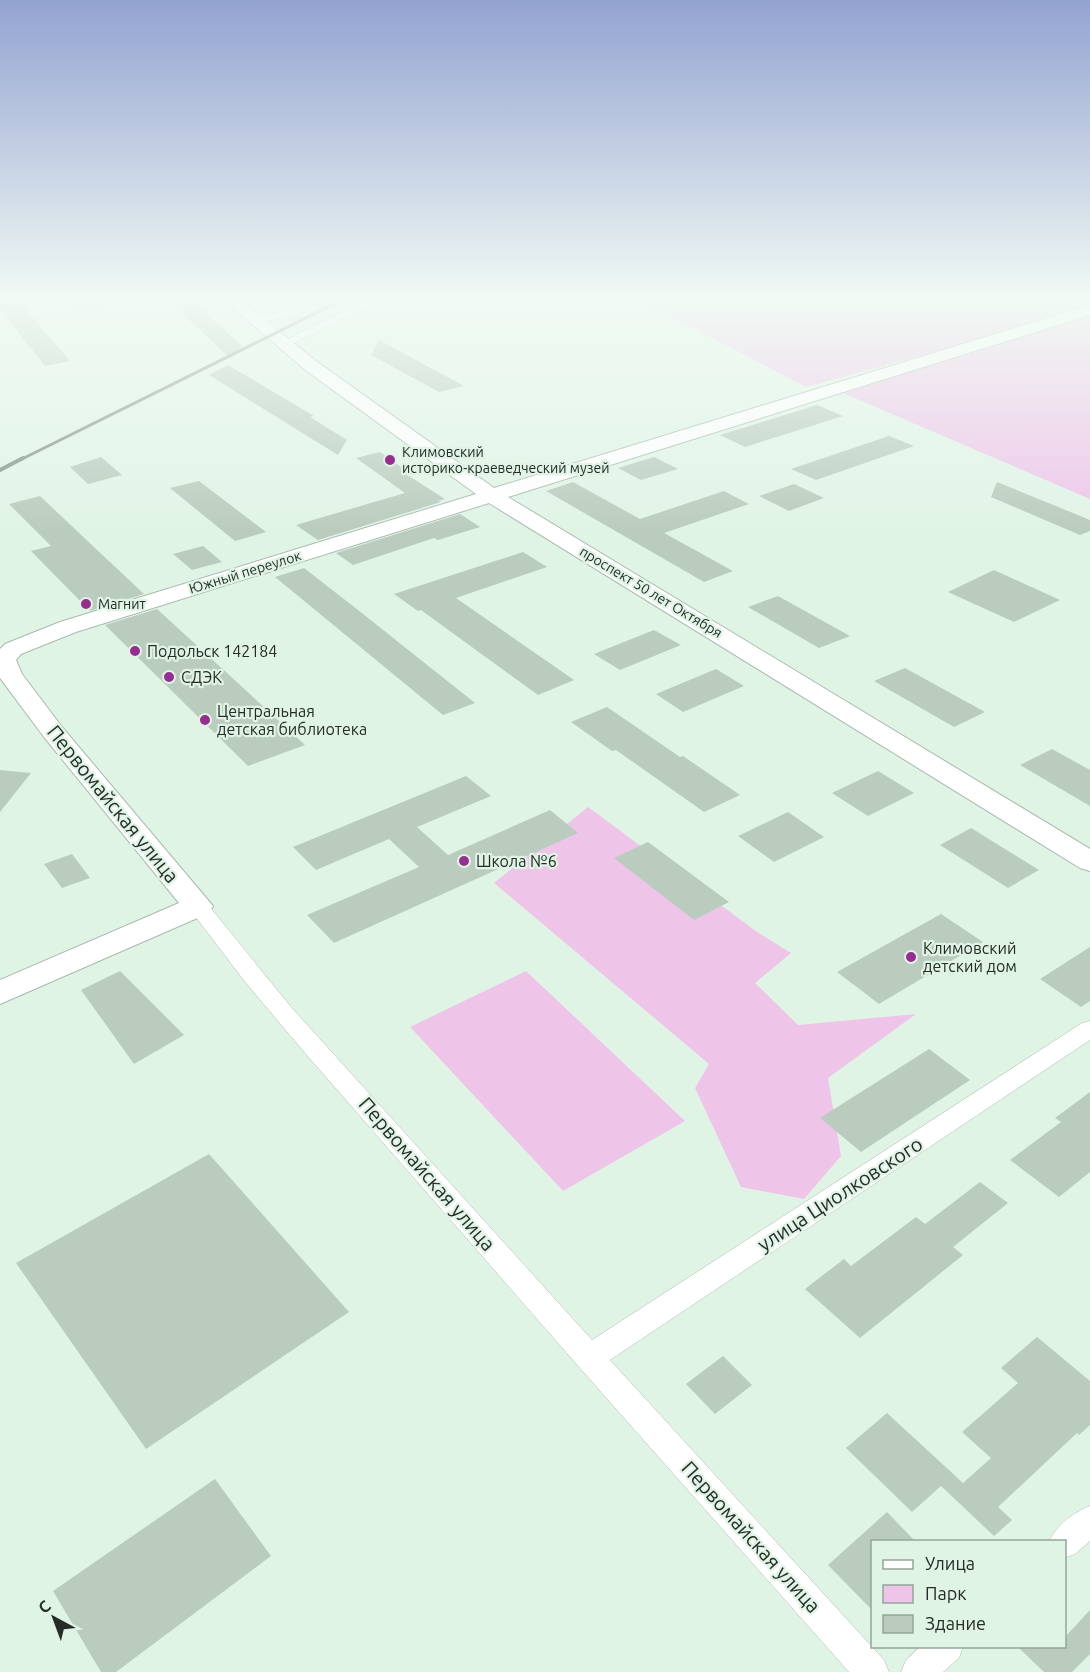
<svg xmlns="http://www.w3.org/2000/svg" width="1090" height="1672" font-family="Ubuntu,sans-serif">
	<rect width="100%" height="100%" fill="#e0f4e6"/>
	<g fill="#eec5e9">
		<polygon points="63,298 93,298 102,309 75,313"/>
		<polygon points="636,298 1057,298 1079,307 941,350 806,387"/>
		<polygon points="1090,314 1090,499 843,393"/>
		<polygon points="588,807 757,932 791,953 755,983 798,1025 916,1014 828,1078 841,1156 804,1199 741,1187 695,1088 709,1064 494,883"/>
		<polygon points="526,971 685,1121 563,1191 410,1027"/>
	</g>
	<g fill="#b9ccbe">
		<polygon points="0,298 16,298 70,361 45,366 0,309"/>
		<polygon points="165,298 189,298 242,346 230,358"/>
		<polygon points="379,340 464,386 439,392 371,355"/>
		<polygon points="228,365 314,416 310,417 347,440 338,455 209,375"/>
		<polygon points="817,405 843,416 745,447 720,435"/>
		<polygon points="889,436 914,446 816,480 791,469"/>
		<polygon points="380,452 408,472 404,473 445,499 438,501 441,502 318,540 296,525 405,493 356,458"/>
		<polygon points="101,457 122,475 88,484 70,467"/>
		<polygon points="654,457 678,469 641,480 618,468"/>
		<polygon points="199,481 266,532 235,541 170,488"/>
		<polygon points="573,482 640,519 724,491 749,504 664,533 733,571 704,582 546,491"/>
		<polygon points="997,482 1090,520 1090,531 1080,535 991,497"/>
		<polygon points="794,484 824,498 789,511 759,496"/>
		<polygon points="40,496 95,548 144,594 90,611 31,551 51,546 9,504"/>
		<polygon points="460,514 480,527 438,540 434,538 353,565 336,553"/>
		<polygon points="203,546 222,562 192,570 173,554"/>
		<polygon points="523,552 547,567 456,598 574,680 538,695 421,610 418,611 394,594"/>
		<polygon points="304,568 358,610 475,703 443,715 275,577"/>
		<polygon points="994,570 1060,600 1014,622 948,592"/>
		<polygon points="778,596 850,636 819,648 748,607"/>
		<polygon points="157,609 227,673 305,745 248,766 105,625"/>
		<polygon points="654,630 681,645 620,670 594,654"/>
		<polygon points="905,668 985,712 954,727 874,681"/>
		<polygon points="716,669 744,686 683,712 656,694"/>
		<polygon points="607,707 680,757 683,756 740,795 704,812 616,750 612,751 571,722"/>
		<polygon points="1052,749 1090,770 1090,806 1020,765"/>
		<polygon points="0,770 31,773 0,812"/>
		<polygon points="878,771 914,793 868,816 832,793"/>
		<polygon points="466,776 491,796 417,827 448,855 550,810 578,833 334,943 307,915 419,867 389,839 316,870 293,847"/>
		<polygon points="788,812 824,837 774,862 738,836"/>
		<polygon points="971,828 1039,870 1008,888 940,845"/>
		<polygon points="648,842 729,902 694,920 614,858"/>
		<polygon points="72,854 90,878 62,888 44,864"/>
		<polygon points="941,914 983,942 879,1004 837,972"/>
		<polygon points="1090,947 1090,1001 1081,1007 1040,979"/>
		<polygon points="120,971 184,1035 134,1064 81,990"/>
		<polygon points="929,1049 970,1080 861,1152 820,1118"/>
		<polygon points="1090,1092 1090,1172 1059,1197 1010,1160 1061,1122 1055,1118"/>
		<polygon points="209,1154 349,1312 146,1449 16,1263"/>
		<polygon points="980,1182 1008,1203 953,1247 963,1255 860,1338 805,1289 844,1259 851,1266 916,1217 925,1224"/>
		<polygon points="1037,1337 1090,1381 1090,1425 1079,1435 1077,1433 998,1507 1012,1520 994,1536 941,1486 912,1512 846,1448 887,1413 963,1483 991,1458 962,1432 1018,1383 1001,1368"/>
		<polygon points="723,1356 752,1385 715,1414 686,1384"/>
		<polygon points="215,1479 271,1556 116,1672 101,1672 53,1591"/>
		<polygon points="887,1512 916,1542 873,1542 873,1611 828,1565"/>
		<polygon points="1090,1610 1090,1654 1072,1672 1044,1672 1018,1647 1065,1647 1065,1637"/>
	</g>
	<g fill="none" stroke-linecap="round" stroke-linejoin="round">
		<defs>
			<g id="street">
				<polygon points="311,298 324,298 284,318 256,323 251,320 252,318 277,313"/>
				<polygon points="372,298 384,298 288,346 280,346 278,344"/>
				<polygon points="198,899 205,901 291,1007 592,1340 1082,1023 1090,1021 1090,1040 610,1360 884,1660 889,1672 849,1672 579,1367 305,1053 246,983 191,911 188,906 191,901"/>
				<path d="M 1090,1506 L 1090,1541 L 1075,1554 L 1064,1558 L 1064,1542 L 1049,1542 C 1056,1525 1074,1512 1090,1506 Z"/>
				<polygon points="921,1646 963,1646 959,1658 943,1672 901,1672 906,1660"/>
			</g>
			<polygon id="secondary" points="222,298 238,298 316,361 494,488 1090,305 1090,315 508,497 1090,849 1090,871 1080,868 489,503 76,632 21,654 16,660 22,674 62,727 213,906 209,913 0,1004 0,980 179,903 44,737 0,678 0,649 5,644 60,622 476,494 304,369"/>
		</defs>
		<use href="#street" stroke="#a7baad" stroke-width="1"/>
		<use href="#secondary" stroke="#a7baad" stroke-width="2"/>
		<use href="#street" fill="#fff" fill-rule="evenodd"/>
		<use href="#secondary" fill="#fff" fill-rule="evenodd"/>
		<polyline stroke="#859389" stroke-width="3" points="20,460 346,298"/>
		<polyline stroke="#859389" stroke-width="4" points="0,470 23,458"/>
	</g>
	<linearGradient id="sky" x2="0" y2="1"><stop stop-color="#93a3d1"/><stop offset="0.56" stop-color="#f1faf4"/><stop offset="1" stop-color="#f1faf4" stop-opacity="0"/></linearGradient>
	<rect width="1090" height="532" fill="url(#sky)"/>
	<g fill="#962d91" stroke="#e0f4e6" stroke-width="2">
		<circle cx="390" cy="460" r="6"/>
		<circle cx="86" cy="604" r="6"/>
		<circle cx="135" cy="651" r="6"/>
		<circle cx="169" cy="677" r="6"/>
		<circle cx="205" cy="720" r="6"/>
		<circle cx="464" cy="861" r="6"/>
		<circle cx="911" cy="957" r="6"/>
	</g>
	<g text-anchor="middle" stroke-width="4.5" stroke-linejoin="round" paint-order="stroke">
		<g font-size="14" fill="#252c27" stroke="#e0f4e6" text-anchor="start">
			<text x="402" y="457">Климовский<tspan x="402" dy="16">историко-краеведческий музей</tspan></text>
			<text x="98" y="609">Магнит</text>
		</g>
		<g font-size="14" fill="#252c27" stroke="#e0f4e6">
			<text transform="translate(245 572) rotate(-17)" y="5">Южный переулок</text>
			<text transform="translate(651 592) rotate(31)" y="5">проспект 50 лет Октября</text>
		</g>
		<g font-size="16" fill="#252c27" stroke="#e0f4e6" text-anchor="start">
			<text x="147" y="657">Подольск 142184</text>
			<text x="181" y="683">СДЭК</text>
			<text x="217" y="717">Центральная<tspan x="217" dy="18">детская библиотека</tspan></text>
			<text x="476" y="867">Школа №6</text>
			<text x="923" y="954">Климовский<tspan x="923" dy="18">детский дом</tspan></text>
		</g>
		<g font-size="20" fill="#252c27" stroke="#e0f4e6">
			<text transform="translate(113 804) rotate(51)" y="7">Первомайская улица</text>
			<text transform="translate(427 1174) rotate(49)" y="7">Первомайская улица</text>
			<text transform="translate(840 1194) rotate(-33)" y="7">улица Циолковского</text>
			<text transform="translate(751 1537) rotate(48)" y="7">Первомайская улица</text>
		</g>
	</g>
	<rect x="871" y="1540" width="195" height="108" fill="#e0f4e6" stroke="#95a49a" stroke-width="1.5"/>
	<rect x="883" y="1560" width="30" height="9" fill="#ffffff" stroke="#95a49a" stroke-width="1.5"/>
	<text x="925" y="1570" font-size="18" fill="#252c27">Улица</text>
	<rect x="883" y="1585" width="30" height="18" fill="#eec5e9" stroke="#95a49a" stroke-width="1.5"/>
	<text x="925" y="1600" font-size="18" fill="#252c27">Парк</text>
	<rect x="883" y="1615" width="30" height="18" fill="#b9ccbe" stroke="#95a49a" stroke-width="1.5"/>
	<text x="925" y="1630" font-size="18" fill="#252c27">Здание</text>
	<g transform="translate(54 1618) rotate(319)" stroke="#e0f4e6" stroke-width="4.5" paint-order="stroke">
	<path d="M0-4.5L10 22L0 15L-10 22Z" fill="#252c27"/>
	<text y="-9" font-size="16" font-weight="bold" text-anchor="middle" fill="#252c27">С</text>
	</g>
</svg>
